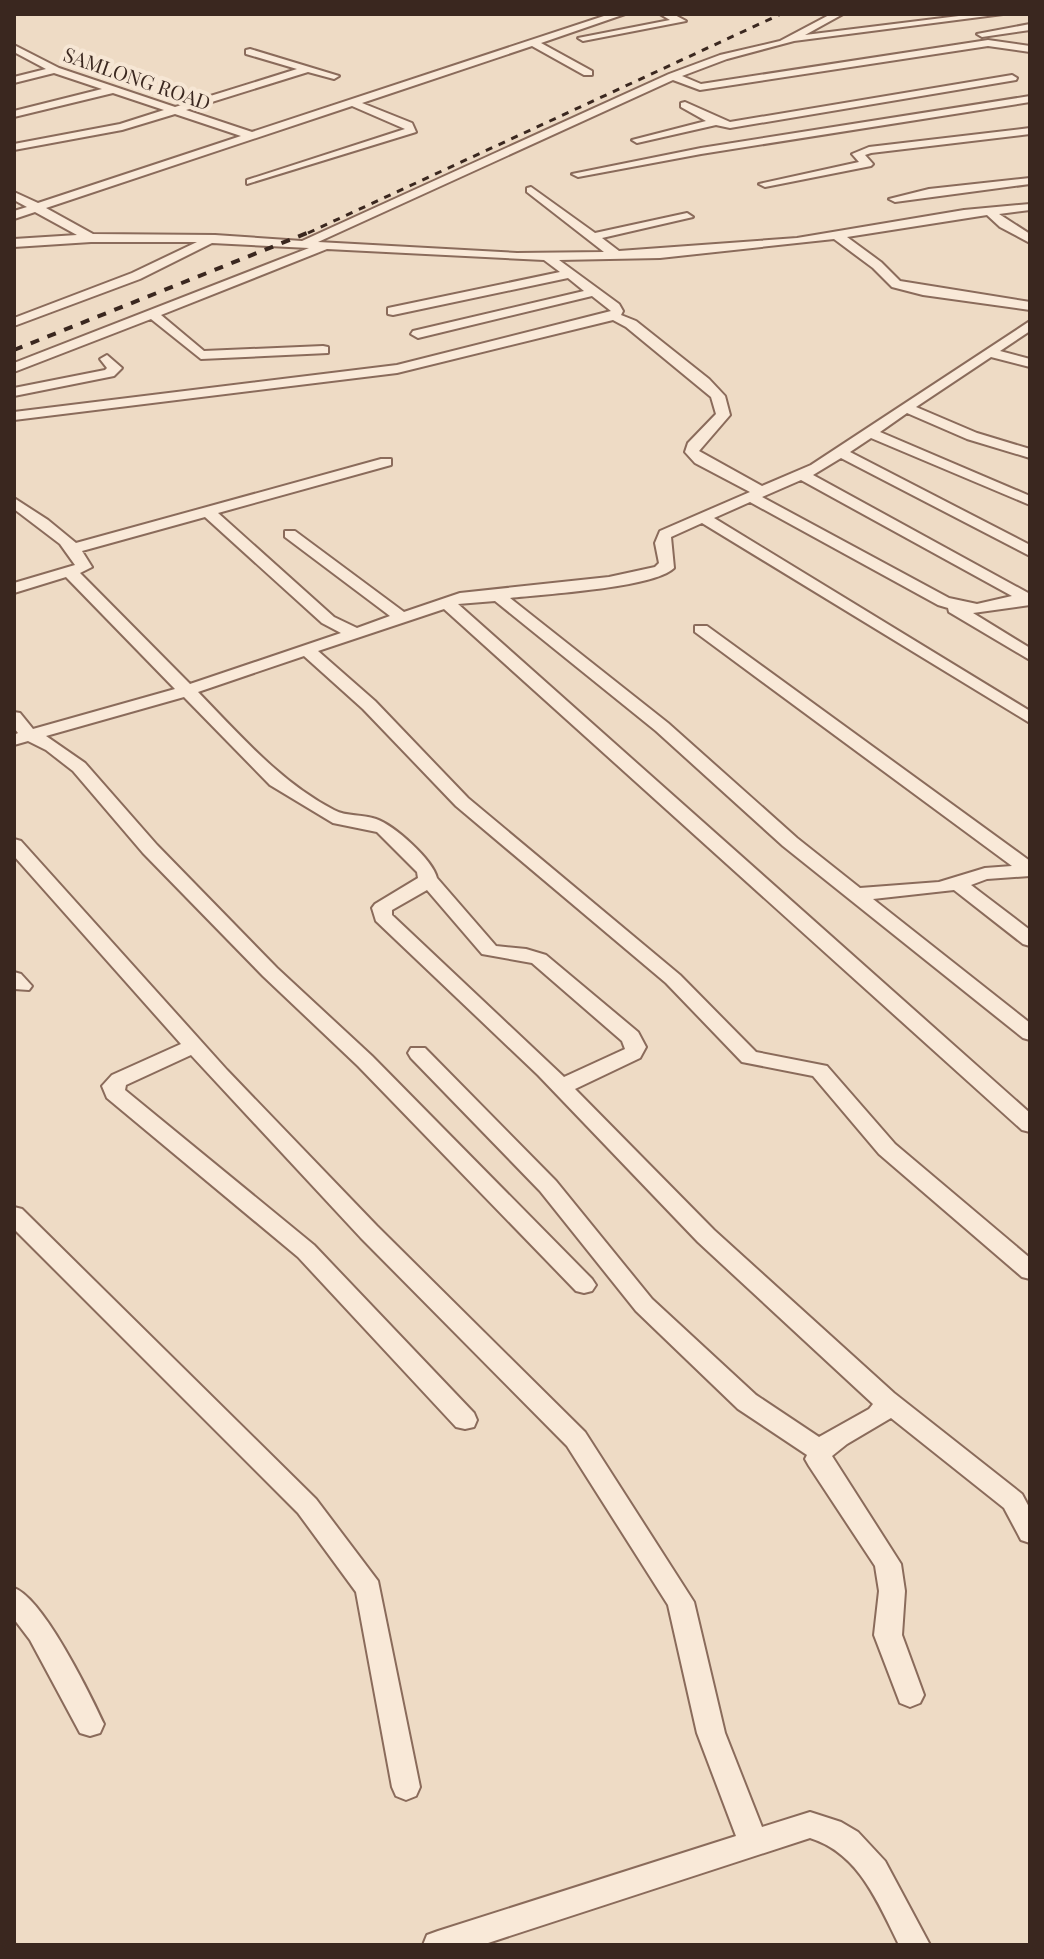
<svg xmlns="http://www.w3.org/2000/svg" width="1044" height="1959" font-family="'Playfair Display',serif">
	<rect width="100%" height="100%" fill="#eedbc5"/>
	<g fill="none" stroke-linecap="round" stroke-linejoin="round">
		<defs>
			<g id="minor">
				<path d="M 610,14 L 625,14 L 541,43 L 592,71 L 592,75 L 584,75 L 532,46 L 362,103 L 412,123 L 416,132 L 247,184 L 247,180 L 405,129 L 352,106 L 46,208 L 93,234 L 215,235 L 302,241 L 669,74 L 720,55 L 780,41 L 831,14 L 843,14 L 805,35 L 975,14 L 1003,14 L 794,41 L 727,59 L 682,76 L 701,84 L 988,40 L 1030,46 L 1030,52 L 988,46 L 700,90 L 673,80 L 318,242 L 517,253 L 604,252 L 527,192 L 527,188 L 531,187 L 595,233 L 687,213 L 693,217 L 602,238 L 619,251 L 797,238 L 964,210 L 1030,204 L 1030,210 L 999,214 L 1030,234 L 1030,243 L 1000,227 L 987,215 L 847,237 L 881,262 L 900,281 L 1030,302 L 1030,310 L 923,295 L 892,287 L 873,268 L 834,239 L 660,258 L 559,260 L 619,304 L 623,311 L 621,315 L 636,321 L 709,379 L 725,396 L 730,415 L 699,451 L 762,486 L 811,465 L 1030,321 L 1030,331 L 1000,351 L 1030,359 L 1030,367 L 991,357 L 916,407 L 977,433 L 1030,449 L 1030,458 L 967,439 L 907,413 L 880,432 L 1030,496 L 1030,505 L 871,438 L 850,452 L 1030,545 L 1030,556 L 841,458 L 813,475 L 1030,594 L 1030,605 L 973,613 L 1030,648 L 1030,660 L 949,612 L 948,608 L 938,605 L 750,502 L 714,518 L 1030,711 L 1030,723 L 702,523 L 671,537 L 674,568 C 654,588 543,594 510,598 L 668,723 L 797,838 L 860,888 L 939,882 L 985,868 L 1012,866 L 695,632 L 695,626 L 707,626 L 1030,861 L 1030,876 L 987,879 L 971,885 L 1030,930 L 1030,946 L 1023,944 L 954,890 L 873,899 L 1030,1023 L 1030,1040 L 1023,1038 L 783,846 L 656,731 L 495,601 L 458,604 L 1030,1113 L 1030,1132 L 1022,1130 L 444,609 L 318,651 L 375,701 L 468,798 L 680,975 L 756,1052 L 827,1066 L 895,1144 L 1030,1258 L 1030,1279 L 1022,1277 L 879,1154 L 813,1076 L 742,1062 L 666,983 L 456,806 L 363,709 L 304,656 L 198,692 C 240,735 280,782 334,810 C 347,817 362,814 376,819 C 394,825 433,860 437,878 L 496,946 L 526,949 L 546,955 L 638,1032 L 646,1047 L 640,1058 L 575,1089 L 714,1230 L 894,1393 L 1022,1494 L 1030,1509 L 1030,1543 L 1021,1540 L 1004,1508 L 891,1418 L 847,1444 L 832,1456 L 901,1564 L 905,1591 L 902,1635 L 924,1695 L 920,1703 L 910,1707 L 900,1703 L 874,1635 L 879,1591 L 875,1566 L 809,1466 L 805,1459 L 807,1455 L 738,1409 L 636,1311 L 540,1191 L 411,1058 L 408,1053 L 411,1048 L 425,1048 L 556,1181 L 652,1299 L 756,1395 L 819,1437 L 869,1409 L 873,1404 L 698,1242 L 538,1075 L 376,921 L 372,908 L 375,904 L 418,878 L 417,872 L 377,832 L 333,823 L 270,785 L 184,697 L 46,736 L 85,763 L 157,845 L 277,968 L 372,1056 L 592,1279 L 596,1285 L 592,1291 L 584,1293 L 576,1291 L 358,1066 L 263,976 L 143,853 L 73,771 L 46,750 L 28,741 L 14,745 L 14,735 L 18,733 L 14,728 L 14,712 L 20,713 L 33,729 L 175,689 L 66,577 L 14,593 L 14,583 L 75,565 L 60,544 L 14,509 L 14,498 L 48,520 L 76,543 L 381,459 L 391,459 L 391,465 L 218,513 L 334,617 L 357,628 L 390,616 L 285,537 L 285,531 L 295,531 L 404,612 L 460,593 L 609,577 L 655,567 L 659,563 L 655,543 L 660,531 L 750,492 L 695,463 L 685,452 L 688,443 L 716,414 L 711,397 L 626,327 L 613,320 L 397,373 L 14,420 L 14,412 L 397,365 L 611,311 L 592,296 L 418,338 L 411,334 L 413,331 L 584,291 L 568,278 L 393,315 L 388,314 L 388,308 L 560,272 L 544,260 L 327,249 L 161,315 L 204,351 L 323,346 L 328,347 L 328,353 L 201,359 L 151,319 L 14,372 L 14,363 L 309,248 L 212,243 L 140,279 L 14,326 L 14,318 L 132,273 L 197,242 L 91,242 L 14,247 L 14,239 L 77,235 L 35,212 L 14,219 L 14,211 L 27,207 L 14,200 L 14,192 L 38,203 L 241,136 L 175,114 L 122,130 L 14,150 L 14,144 L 120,124 L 164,110 L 113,93 L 14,117 L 14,111 L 102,89 L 54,73 L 14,83 L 14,77 L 46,69 L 14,52 L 14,45 L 59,68 L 175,107 L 297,69 L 246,54 L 246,50 L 250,49 L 339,76 L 334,79 L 308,72 L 186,110 L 252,132 ZM 801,480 L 1012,596 L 977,604 L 949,598 L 762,497 ZM 205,517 L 322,623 L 341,633 L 190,684 L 80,573 L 92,567 L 82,551 ZM 427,890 L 482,954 L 532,963 L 622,1041 L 625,1049 L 564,1077 L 392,915 L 392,910 Z"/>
				<polygon points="660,14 673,14 686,21 583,41 578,38 670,20"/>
				<polygon points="1030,24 1030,30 982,37 977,34"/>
				<polygon points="1012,75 1017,78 1016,80 730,128 716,125 637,143 632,140 706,121 681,107 681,103 685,102 730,122"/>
				<polygon points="1030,96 1030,102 701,154 578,177 572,174 701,148"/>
				<polygon points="1030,128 1030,134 871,153 865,155 873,164 871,166 765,187 759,184 859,162 852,154 869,147"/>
				<polygon points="1030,178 1030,184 895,202 889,199 929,189"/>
				<polygon points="107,355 122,368 114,376 14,396 14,388 105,370 107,368 100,359"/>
				<path d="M 14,839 L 21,841 L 227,1070 L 377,1226 L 585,1432 L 694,1602 L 725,1733 L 762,1827 L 810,1812 L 841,1822 L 858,1832 L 885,1861 L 930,1945 L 899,1945 C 878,1903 859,1853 810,1838 L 482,1945 L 423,1945 L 427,1935 L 438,1931 L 736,1836 L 697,1733 L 668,1605 L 567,1446 L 361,1238 L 191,1055 L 126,1085 L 125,1090 L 314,1245 L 474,1413 L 477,1420 L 474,1427 L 465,1429 L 456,1427 L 298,1257 L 107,1098 L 102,1086 L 112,1075 L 181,1044 L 14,856 Z"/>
				<polygon points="14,972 21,974 32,986 29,990 14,989"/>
				<polygon points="14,1207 22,1209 316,1499 378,1581 420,1787 416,1796 406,1800 396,1796 392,1787 356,1592 298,1513 14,1229"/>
				<path d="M 14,1588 C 43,1598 90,1694 104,1724 L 100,1733 L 90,1736 L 80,1733 L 30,1640 L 14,1619 Z"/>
			</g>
		</defs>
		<use href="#minor" stroke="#8a6b5b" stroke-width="4"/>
		<use href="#minor" fill="#f9e9d8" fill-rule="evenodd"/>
		<polyline stroke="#3a271f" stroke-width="3" stroke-dasharray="7 7" stroke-linecap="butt" points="308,233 781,14"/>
		<polyline stroke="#3a271f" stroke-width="4" stroke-dasharray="9 9" stroke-linecap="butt" points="14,350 312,231"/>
	</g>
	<g text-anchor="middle" stroke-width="8" stroke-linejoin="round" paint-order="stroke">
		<g font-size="20" fill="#3a271f" stroke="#f6e6d4">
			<text transform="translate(137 79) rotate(19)" y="7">SAMLONG ROAD</text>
		</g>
	</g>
	<rect width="1044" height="1959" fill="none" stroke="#3a271f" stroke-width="32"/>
</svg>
